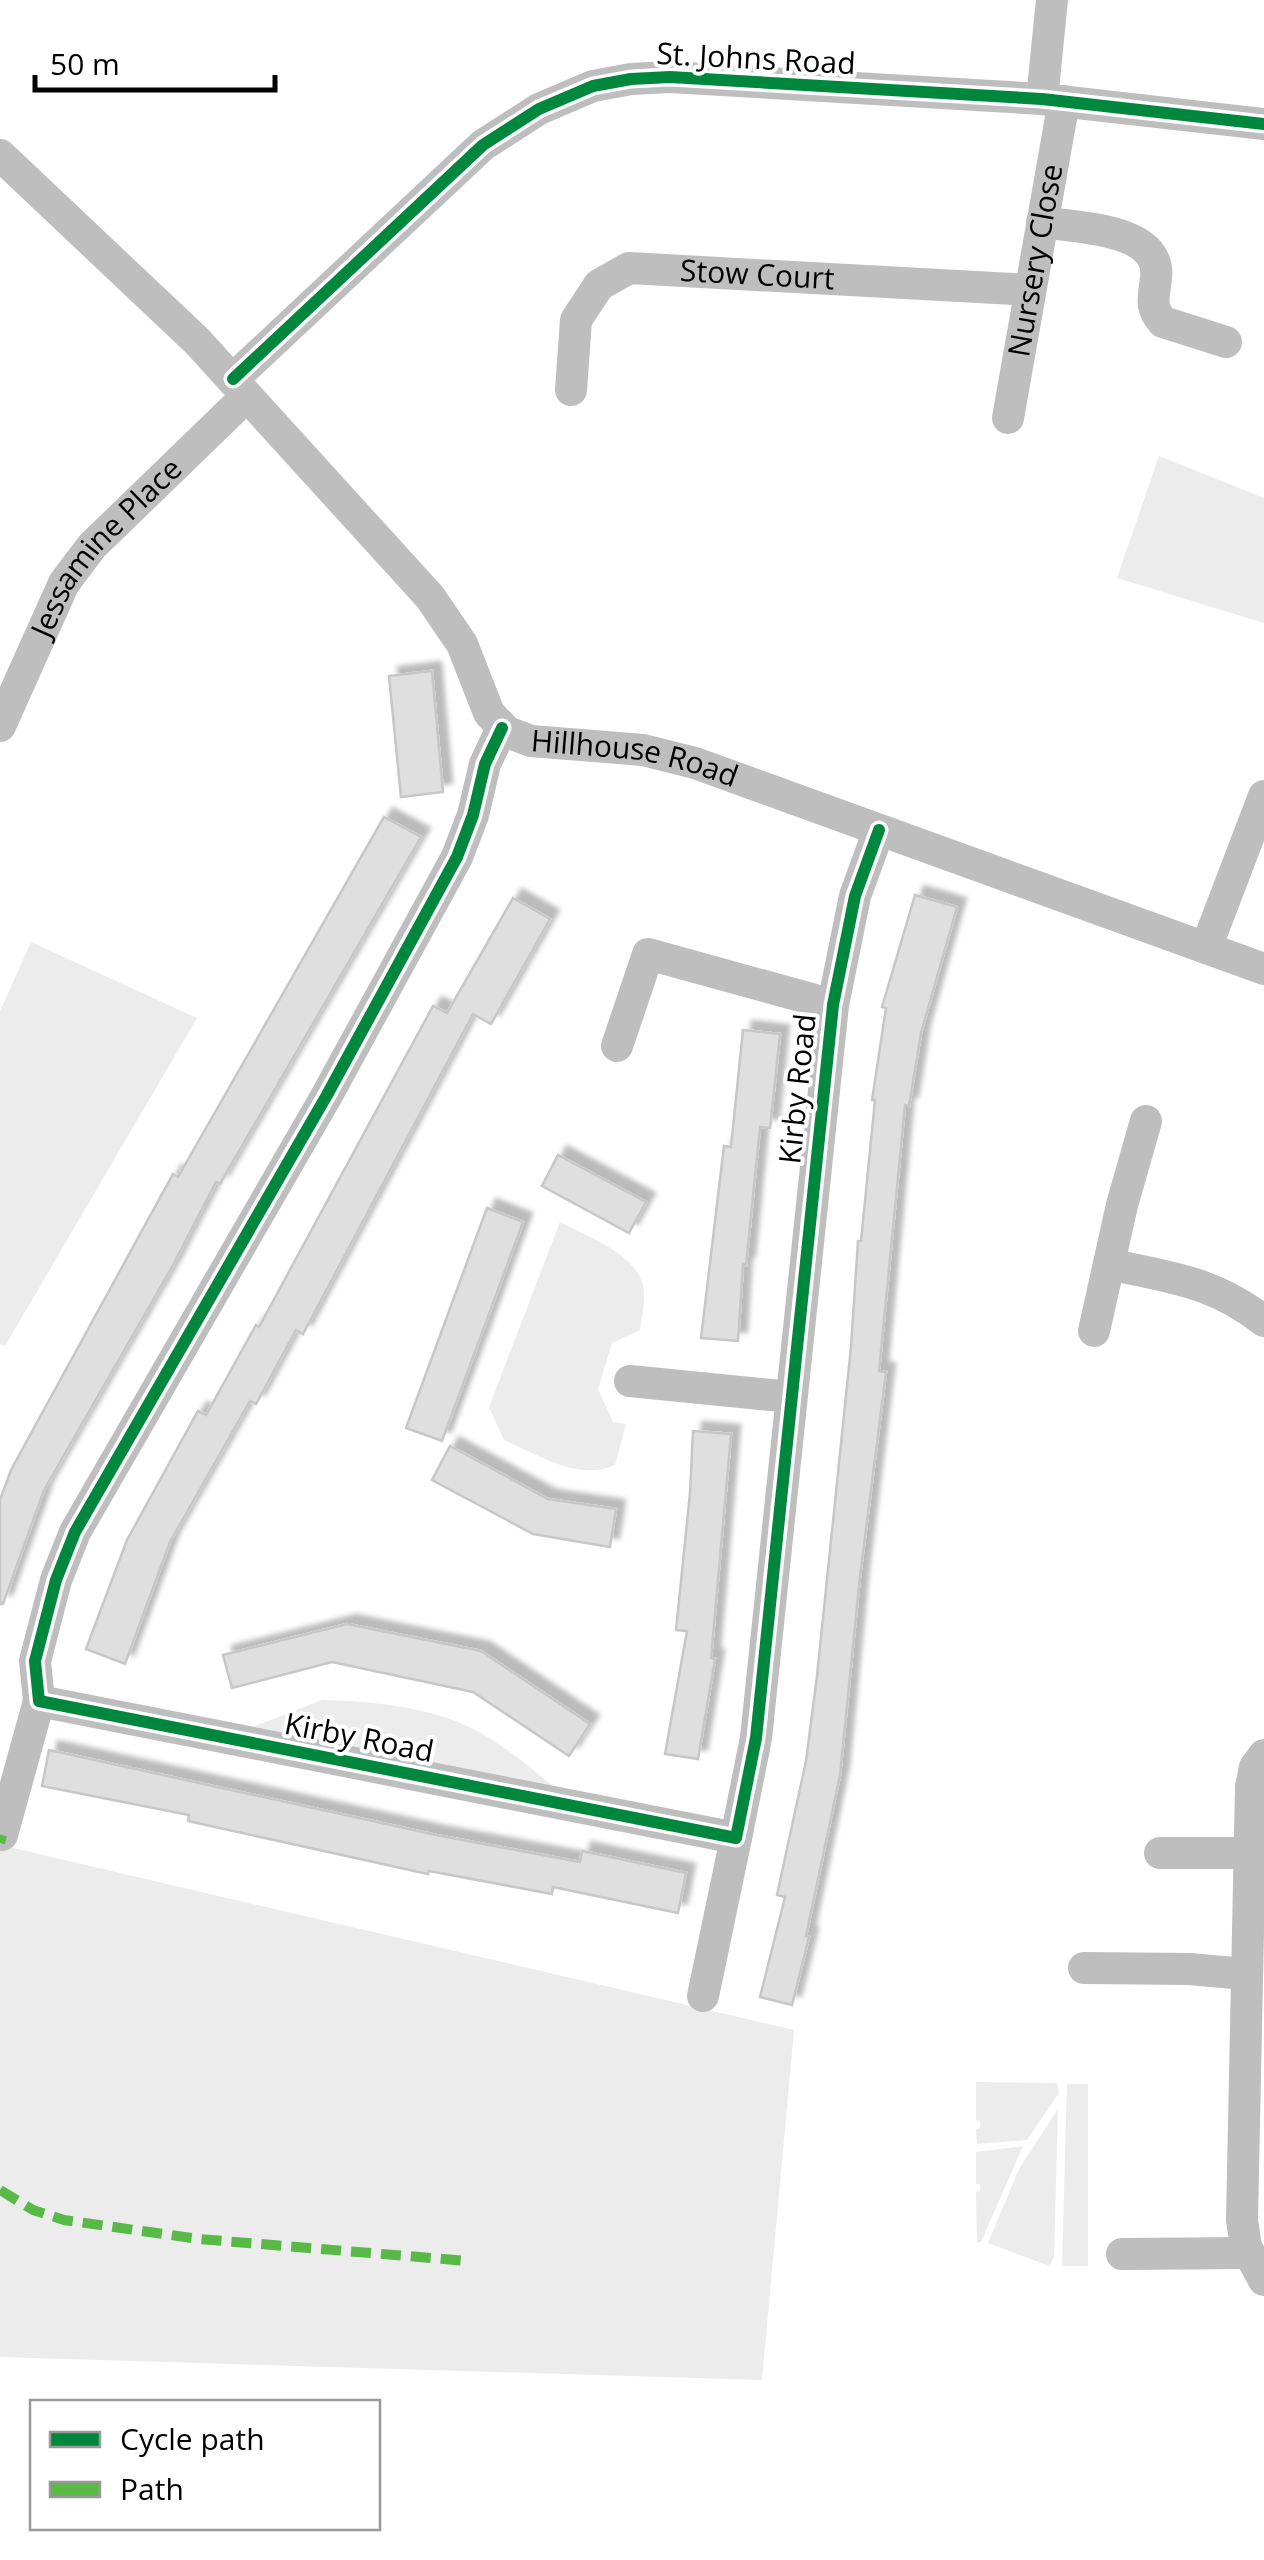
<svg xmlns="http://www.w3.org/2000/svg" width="1264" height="2560" font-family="'Open Sans',sans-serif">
	<defs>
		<filter id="shadow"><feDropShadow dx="9" dy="-9" stdDeviation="2.5" flood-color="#0004"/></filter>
	</defs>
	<rect width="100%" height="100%" fill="#fff"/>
	<g fill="#ececec">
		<polygon points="1159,456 1264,498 1264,623 1117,578"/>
		<polygon points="31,942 197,1018 5,1346 0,1344 0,1011"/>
		<path d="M 560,1222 C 586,1236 632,1252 642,1282 C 647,1297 642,1315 640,1330 L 612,1343 L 598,1389 L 613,1422 L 626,1424 L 615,1465 C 579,1482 537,1454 504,1440 L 489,1407 Z"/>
		<path d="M 322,1700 C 366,1701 411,1705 453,1720 C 499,1737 538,1775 576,1805 L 227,1737 Z"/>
		<polygon points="0,1845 794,2030 762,2380 0,2357"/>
		<polygon points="976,2082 1057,2083 1059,2093 1027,2140 977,2144 976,2129 980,2128 980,2121 976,2120"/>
		<polygon points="1067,2084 1088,2084 1088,2266 1062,2266"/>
		<polygon points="1058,2109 1054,2257 1049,2266 988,2243 1019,2169"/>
		<polygon points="1023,2146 981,2242 977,2243 976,2192 980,2191 980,2184 976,2184 976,2152"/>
	</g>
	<g fill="#dfdfdf" stroke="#c7c7c7" stroke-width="2.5" filter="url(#shadow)">
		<polygon points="432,671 443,792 401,797 389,676"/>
		<polygon points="384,817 421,837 220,1184 216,1182 172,1267 44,1490 3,1604 0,1604 0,1500 11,1470 173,1174 178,1177"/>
		<polygon points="915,895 957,907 921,1033 909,1106 905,1105 879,1371 886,1372 860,1576 840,1775 806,1936 809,1937 792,2005 760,1997 785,1897 777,1895 806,1761 817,1676 851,1347 858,1241 861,1241 875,1100 872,1100 886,1008 882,1007"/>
		<polygon points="513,898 550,919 491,1024 473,1014 303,1334 296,1330 256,1404 250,1401 170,1542 125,1664 86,1649 127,1540 198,1411 206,1415 256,1325 259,1327 433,1006 447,1013"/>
		<polygon points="743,1030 780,1034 770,1128 760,1127 746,1265 743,1264 738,1341 701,1338 724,1146 731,1147"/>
		<polygon points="558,1155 646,1202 629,1233 542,1186"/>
		<polygon points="487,1208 523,1222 442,1441 406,1428"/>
		<polygon points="693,1431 731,1434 711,1658 715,1659 698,1759 665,1754 687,1631 676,1630 690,1493"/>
		<polygon points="450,1446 548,1499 616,1509 610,1547 533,1534 432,1480"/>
		<polygon points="347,1624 481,1651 590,1724 569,1756 473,1692 332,1662 232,1688 223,1655"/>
		<polygon points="49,1750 436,1835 580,1862 582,1851 686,1873 678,1913 553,1887 552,1894 429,1871 428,1874 188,1821 189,1815 42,1786"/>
	</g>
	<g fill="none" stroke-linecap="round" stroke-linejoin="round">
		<g stroke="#bebebe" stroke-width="32">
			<polyline points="1042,99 1052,0"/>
			<path id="s1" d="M 0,155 L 197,341 L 430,597 L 462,644 L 489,713 L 507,732 L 531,741 L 643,750 L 695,763 L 1264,969"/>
			<path d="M 1042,222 C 1078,228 1162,228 1156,278 C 1154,297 1149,307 1163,322 L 1226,342"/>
			<polyline points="233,379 483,145 539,109 593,86 631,79 670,77 1042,99 1264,124"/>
			<path id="s2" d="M 571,390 L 576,320 L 599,285 L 629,268 L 1030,290"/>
			<path id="s3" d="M 1008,418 L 1064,101"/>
			<path id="s4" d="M 0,726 L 64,583 L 92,546 L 247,396"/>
			<polyline points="502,728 485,764 473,815 457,857 327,1095 75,1532 56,1580 35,1661 39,1701 736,1838 756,1738 833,1005 855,896 879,830"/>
			<polyline points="1206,948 1264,796"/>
			<polyline points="617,1046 648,954 833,1005"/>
			<path d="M 1109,1264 C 1171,1278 1213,1281 1264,1321"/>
			<polyline points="1094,1331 1122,1205 1146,1121"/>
			<polyline points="630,1381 791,1397"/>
			<polyline points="1264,1755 1255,1767 1251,1787 1242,2220 1246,2247 1264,2280"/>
			<polyline points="2,1835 39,1701"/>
			<polyline points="1160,1853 1248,1853"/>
			<polyline points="1084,1968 1189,1969 1245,1974"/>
			<polyline points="703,1996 736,1838"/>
			<polyline points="1122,2254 1249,2253"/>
		</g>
		<g stroke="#58b947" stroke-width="10" stroke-dasharray="20 10" stroke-linecap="butt">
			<polyline points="0,1843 2,1835"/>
			<polyline points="0,2190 33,2210 64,2220 199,2239 468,2261"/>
		</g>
		<defs>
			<g id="cycleway">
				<polyline points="233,379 483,145 539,109 593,86 631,79 670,77 1042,99 1264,124"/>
				<polyline points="502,728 485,764 473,815 457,857 327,1095 75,1532 56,1580 35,1661 39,1701 736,1838 756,1738 833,1005 855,896 879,830"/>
			</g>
		</defs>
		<use href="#cycleway" stroke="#fff" stroke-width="19"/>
		<use href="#cycleway" stroke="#00873e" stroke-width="12"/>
	</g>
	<g text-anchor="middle" stroke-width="8" stroke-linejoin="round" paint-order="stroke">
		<g font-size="30" fill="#000" stroke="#fff">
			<text transform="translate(756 59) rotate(3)" y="10">St. Johns Road</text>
			<text dy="10" stroke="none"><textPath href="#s3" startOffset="160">Nursery Close</textPath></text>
			<text dy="10" stroke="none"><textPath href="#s2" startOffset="275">Stow Court</textPath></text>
			<text dy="10" stroke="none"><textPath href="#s4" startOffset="210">Jessamine Place</textPath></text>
			<text dy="10" stroke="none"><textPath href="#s1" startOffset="905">Hillhouse Road</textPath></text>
			<text transform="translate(798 1089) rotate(-84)" y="10">Kirby Road</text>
			<text transform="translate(359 1738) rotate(11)" y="10">Kirby Road</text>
		</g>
	</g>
	<rect x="30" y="2400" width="350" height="130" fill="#ffffff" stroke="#999999" stroke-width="2.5"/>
	<rect x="50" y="2432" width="50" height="15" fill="#00873e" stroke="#999999" stroke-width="2.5"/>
	<text x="120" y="2450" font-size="30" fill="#000000">Cycle path</text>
	<rect x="50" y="2482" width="50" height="15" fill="#58b947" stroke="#999999" stroke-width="2.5"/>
	<text x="120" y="2500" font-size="30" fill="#000000">Path</text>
	<path d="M35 75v15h240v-15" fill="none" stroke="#000000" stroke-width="5"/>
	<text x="50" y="75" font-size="30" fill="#000000" stroke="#ffffff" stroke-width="8" paint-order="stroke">50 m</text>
</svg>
